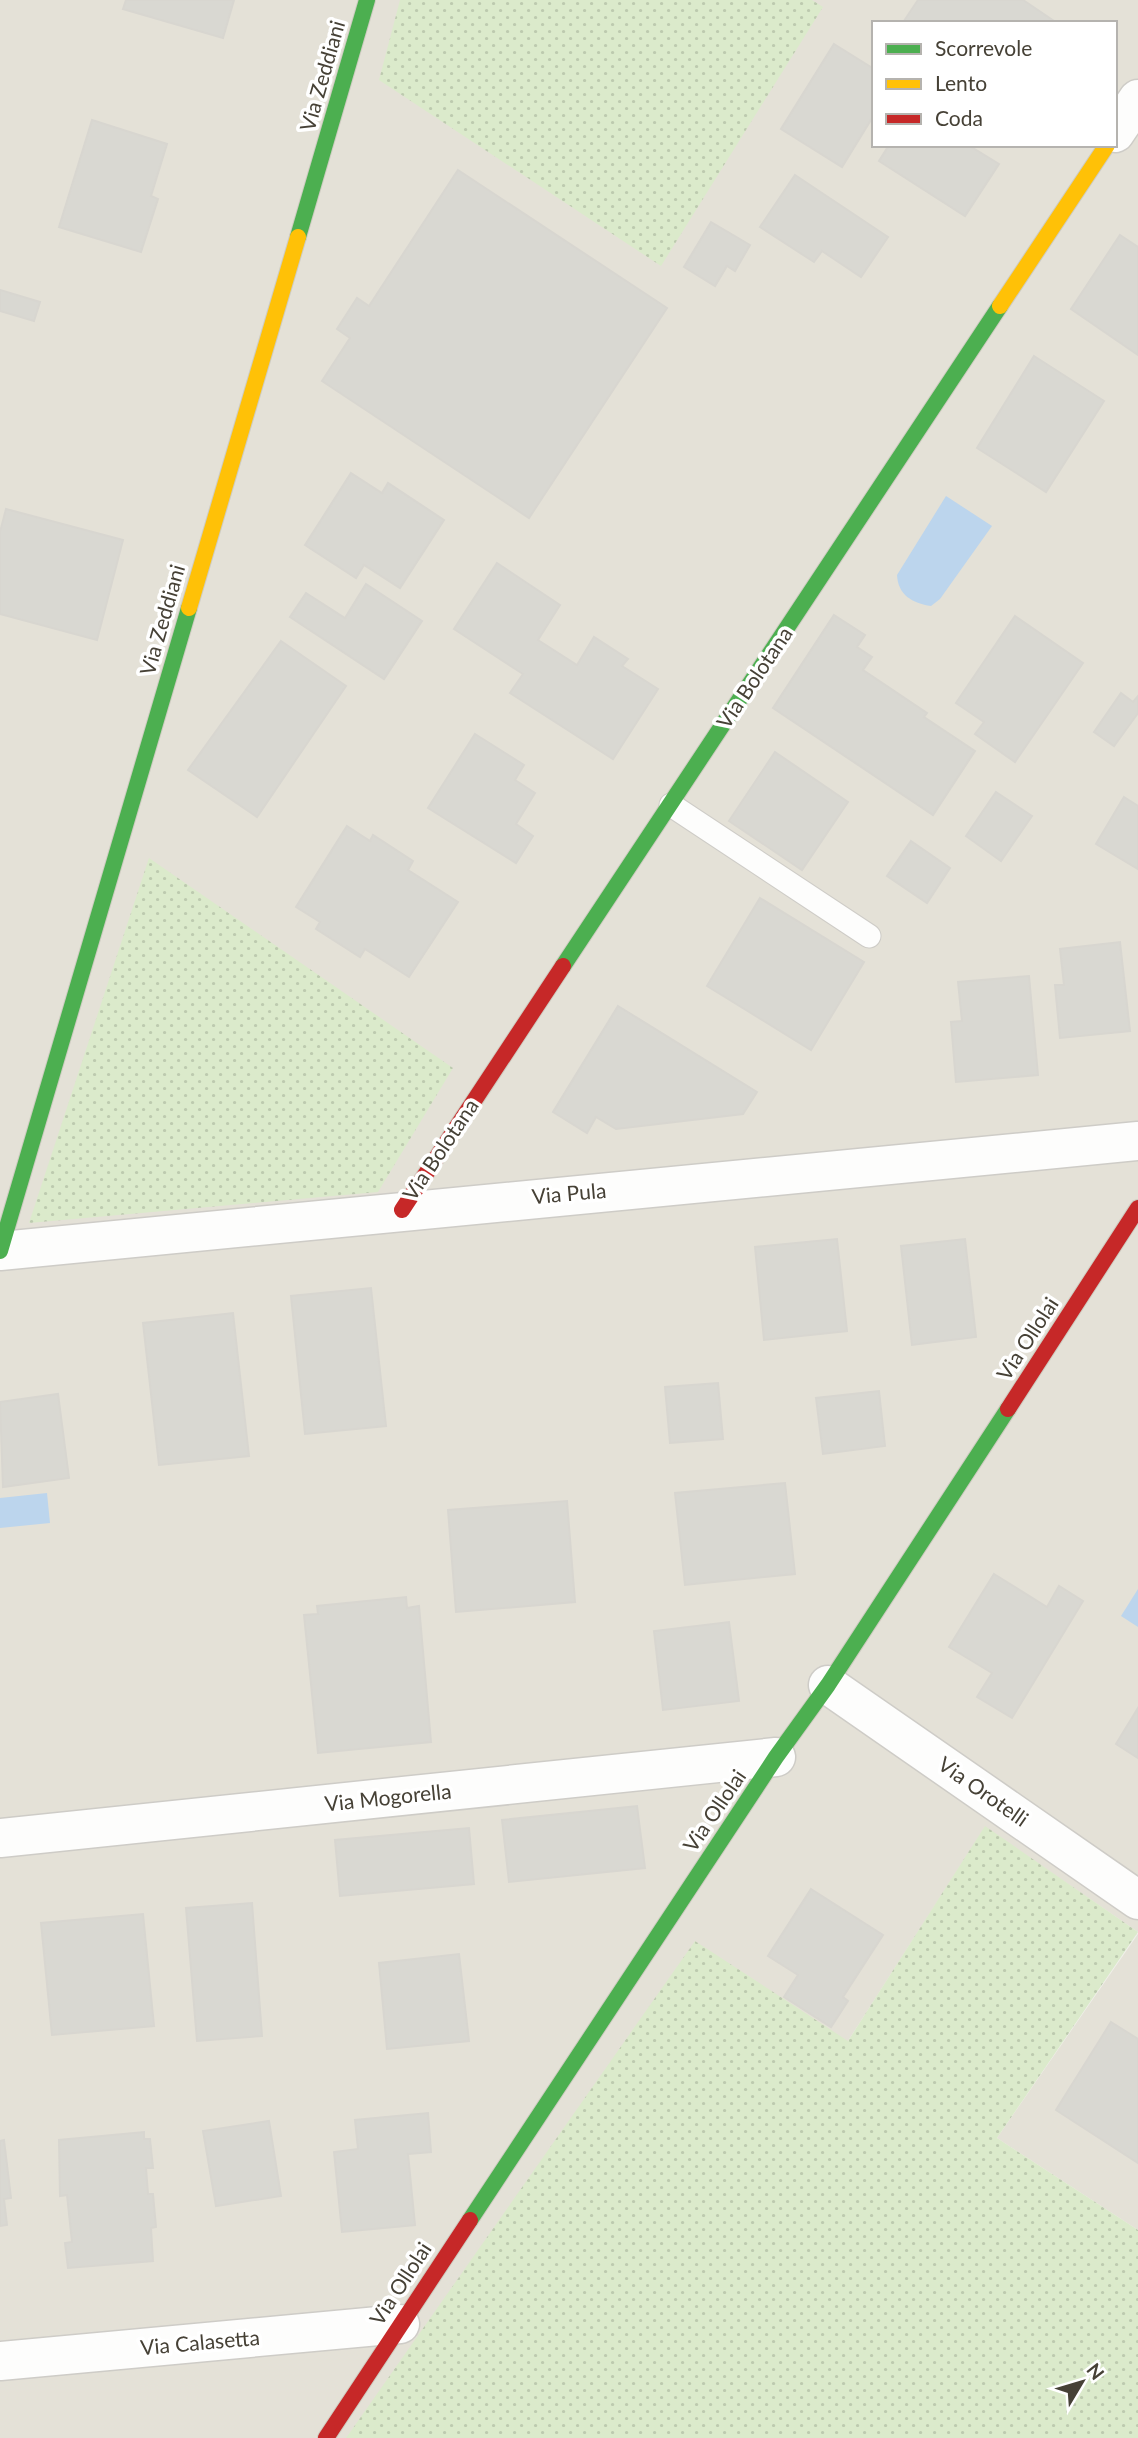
<svg xmlns="http://www.w3.org/2000/svg" width="1138" height="2438" font-family="Lato,sans-serif">
	<defs>
		<pattern id="green-dots" width="8" height="8" patternUnits="userSpaceOnUse" patternTransform="scale(1.75)"><rect width="8" height="8" fill="#dbeacb"/><path d="M2 2h.1M6 6h.1" fill="none" stroke="#bdcaaf" stroke-width="1.8" stroke-linecap="round"/></pattern>
	</defs>
	<rect width="100%" height="100%" fill="#f0efea"/>
	<g fill="#e4e1d7" fill-rule="evenodd">
		<path d="M 0,0 L 1138,0 L 1138,1932 L 985,1827 L 848,2041 L 358,2438 L 0,2438 ZM 874,23 L 1115,23 L 1115,145 L 874,145 Z"/>
		<polygon points="1138,1934 1138,2230 997,2138"/>
	</g>
	<g fill="url(#green-dots)">
		<polygon points="400,0 812,0 823,7 661,266 379,80"/>
		<polygon points="149,858 453,1068 378,1192 29,1223"/>
		<polygon points="985,1826 1138,1932 997,2138 1138,2230 1138,2438 346,2438 695,1941 848,2041"/>
	</g>
	<g fill="#bcd5ed">
		<path d="M 946,496 L 992,526 L 940,599 L 931,606 C 912,603 898,595 897,575 Z"/>
		<polygon points="47,1493 50,1523 0,1528 0,1498"/>
		<polygon points="1138,1589 1138,1627 1121,1616"/>
	</g>
	<g fill="#d9d8d2" stroke="#d8d6d0" stroke-width="2">
		<polygon points="126,0 234,0 223,38 123,9"/>
		<polygon points="918,0 1023,0 1057,23 907,23 904,21"/>
		<polygon points="834,44 874,69 874,115 842,167 781,129"/>
		<polygon points="92,120 167,144 151,196 158,199 141,252 59,227"/>
		<polygon points="889,145 968,145 999,164 965,216 879,161"/>
		<polygon points="458,170 667,308 529,518 322,381 350,338 337,329 357,298 369,306"/>
		<polygon points="795,175 888,237 861,277 822,251 814,262 760,227"/>
		<polygon points="711,222 750,245 735,271 727,266 715,286 684,267"/>
		<polygon points="1120,235 1138,247 1138,355 1071,309"/>
		<polygon points="0,290 40,302 34,321 0,311"/>
		<polygon points="1034,356 1104,401 1046,492 977,448"/>
		<polygon points="351,473 382,493 388,483 444,520 400,588 364,565 356,578 305,545"/>
		<polygon points="6,509 123,540 97,640 0,614 0,532"/>
		<polygon points="497,563 560,605 538,640 577,665 594,637 628,659 622,666 658,689 613,759 510,693 523,674 454,629"/>
		<polygon points="366,584 422,621 384,679 290,617 306,593 345,618"/>
		<polygon points="834,615 865,635 857,647 872,657 863,670 927,713 924,717 975,751 933,815 773,708"/>
		<polygon points="1015,616 1083,663 1015,762 975,734 984,722 956,703"/>
		<polygon points="281,641 346,686 257,817 188,770"/>
		<polygon points="1121,693 1133,702 1138,696 1138,713 1114,746 1094,732"/>
		<polygon points="475,734 524,765 515,780 535,793 516,824 533,836 516,863 428,808"/>
		<polygon points="775,752 848,802 802,870 729,821"/>
		<polygon points="996,792 1032,816 1001,861 966,836"/>
		<polygon points="1124,797 1138,806 1138,869 1096,844"/>
		<polygon points="347,826 370,841 373,835 413,861 408,870 458,902 409,977 365,949 360,957 316,929 320,922 296,907"/>
		<polygon points="911,841 950,868 927,903 887,876"/>
		<polygon points="760,898 864,962 811,1050 707,986"/>
		<polygon points="1120,942 1130,1031 1060,1038 1055,985 1064,985 1060,949"/>
		<polygon points="1029,976 1038,1075 956,1082 951,1022 962,1021 958,982"/>
		<polygon points="618,1006 757,1092 743,1114 616,1129 596,1117 587,1133 553,1112"/>
		<polygon points="837,1239 847,1331 764,1340 755,1247"/>
		<polygon points="965,1239 976,1337 912,1345 901,1246"/>
		<polygon points="371,1288 386,1426 305,1434 291,1296"/>
		<polygon points="233,1313 249,1456 159,1465 143,1323"/>
		<polygon points="718,1383 723,1439 670,1443 665,1387"/>
		<polygon points="879,1391 885,1446 823,1454 816,1398"/>
		<polygon points="58,1394 69,1478 3,1487 0,1402"/>
		<polygon points="785,1483 795,1574 685,1585 675,1493"/>
		<polygon points="567,1501 575,1602 456,1612 448,1510"/>
		<polygon points="994,1574 1047,1607 1059,1586 1083,1601 1012,1718 977,1697 992,1673 949,1647"/>
		<polygon points="406,1597 407,1608 419,1606 431,1742 318,1753 304,1615 318,1614 317,1606"/>
		<polygon points="729,1622 739,1701 663,1710 654,1631"/>
		<polygon points="1138,1708 1138,1758 1116,1744"/>
		<polygon points="637,1806 645,1868 509,1882 502,1820"/>
		<polygon points="469,1828 474,1884 340,1896 335,1840"/>
		<polygon points="811,1889 883,1935 843,1997 848,2001 831,2027 784,1997 798,1975 768,1956"/>
		<polygon points="252,1903 262,2036 197,2041 186,1908"/>
		<polygon points="143,1914 154,2026 52,2035 41,1923"/>
		<polygon points="459,1954 469,2041 387,2049 379,1963"/>
		<polygon points="1111,2022 1138,2039 1138,2163 1056,2110"/>
		<polygon points="428,2113 431,2152 408,2154 415,2225 342,2232 334,2152 358,2149 355,2120"/>
		<polygon points="269,2121 281,2196 216,2206 203,2131"/>
		<polygon points="144,2132 144,2139 150,2139 153,2168 146,2168 148,2194 153,2194 156,2227 151,2228 153,2261 68,2268 65,2243 72,2242 67,2195 60,2196 59,2140"/>
		<polygon points="4,2140 11,2198 4,2199 7,2225 0,2226 0,2141"/>
	</g>
	<g fill="none" stroke-linecap="round" stroke-linejoin="round">
		<defs>
			<polyline id="lane" points="671,805 869,936"/>
			<g id="street">
				<polyline points="1115,133 1138,99"/>
				<polyline points="0,1251 1138,1141"/>
				<polyline points="828,1685 1138,1900"/>
				<polyline points="0,1838 776,1757"/>
				<polyline points="0,2361 400,2324"/>
			</g>
			<g id="fast">
				<polyline points="298,237 367,0"/>
				<polyline points="563,966 1000,306"/>
				<polyline points="0,1251 189,608"/>
				<polyline points="470,2220 776,1757 828,1685 1008,1409"/>
			</g>
			<g id="slow">
				<polyline points="1000,306 1107,145"/>
				<polyline points="189,608 298,237"/>
			</g>
			<g id="jam">
				<polyline points="402,1210 563,966"/>
				<polyline points="1008,1409 1138,1208"/>
				<polyline points="326,2438 470,2220"/>
			</g>
		</defs>
		<use href="#lane" stroke="#ceccc7" stroke-width="25"/>
		<use href="#street" stroke="#ceccc7" stroke-width="41"/>
		<use href="#fast" stroke="#ceccc1" stroke-width="18"/>
		<use href="#slow" stroke="#ceccc1" stroke-width="18"/>
		<use href="#jam" stroke="#ceccc1" stroke-width="18"/>
		<use href="#lane" stroke="#fdfdfc" stroke-width="23"/>
		<use href="#street" stroke="#fdfdfc" stroke-width="38"/>
		<use href="#fast" stroke="#4caf50" stroke-width="16"/>
		<use href="#slow" stroke="#ffc107" stroke-width="16"/>
		<use href="#jam" stroke="#c62828" stroke-width="16"/>
	</g>
	<g text-anchor="middle" stroke-width="7" stroke-linejoin="round" paint-order="stroke">
		<g font-size="21" fill="#464136" stroke="#fff">
			<text transform="translate(323 76) rotate(-74)" y="7">Via Zeddiani</text>
			<text transform="translate(163 620) rotate(-74)" y="7">Via Zeddiani</text>
			<text transform="translate(755 678) rotate(-56)" y="7">Via Bolotana</text>
			<text transform="translate(441 1150) rotate(-56)" y="7">Via Bolotana</text>
			<text transform="translate(569 1194) rotate(-5)" y="7">Via Pula</text>
			<text transform="translate(1028 1339) rotate(-57)" y="7">Via Ollolai</text>
			<text transform="translate(983 1792) rotate(35)" y="7">Via Orotelli</text>
			<text transform="translate(388 1798) rotate(-6)" y="7">Via Mogorella</text>
			<text transform="translate(715 1811) rotate(-56)" y="7">Via Ollolai</text>
			<text transform="translate(401 2284) rotate(-57)" y="7">Via Ollolai</text>
			<text transform="translate(200 2343) rotate(-5)" y="7">Via Calasetta</text>
		</g>
	</g>
	<rect x="872" y="21" width="245" height="126" fill="#ffffff" stroke="#b5b3af" stroke-width="2"/>
	<rect x="886" y="44" width="35" height="10" fill="#4caf50" stroke="#b5b3af" stroke-width="2"/>
	<text x="935" y="56" font-size="21" fill="#464136">Scorrevole</text>
	<rect x="886" y="79" width="35" height="10" fill="#ffc107" stroke="#b5b3af" stroke-width="2"/>
	<text x="935" y="91" font-size="21" fill="#464136">Lento</text>
	<rect x="886" y="114" width="35" height="10" fill="#c62828" stroke="#b5b3af" stroke-width="2"/>
	<text x="935" y="126" font-size="21" fill="#464136">Coda</text>
	<g transform="translate(1082 2382) rotate(52)" stroke="#ffffff" stroke-width="5" paint-order="stroke">
	<path d="M0-5L12 26L0 18L-12 26Z" fill="#464136"/>
	<text y="-10" font-size="19" font-weight="bold" text-anchor="middle" fill="#464136">N</text>
	</g>
</svg>
